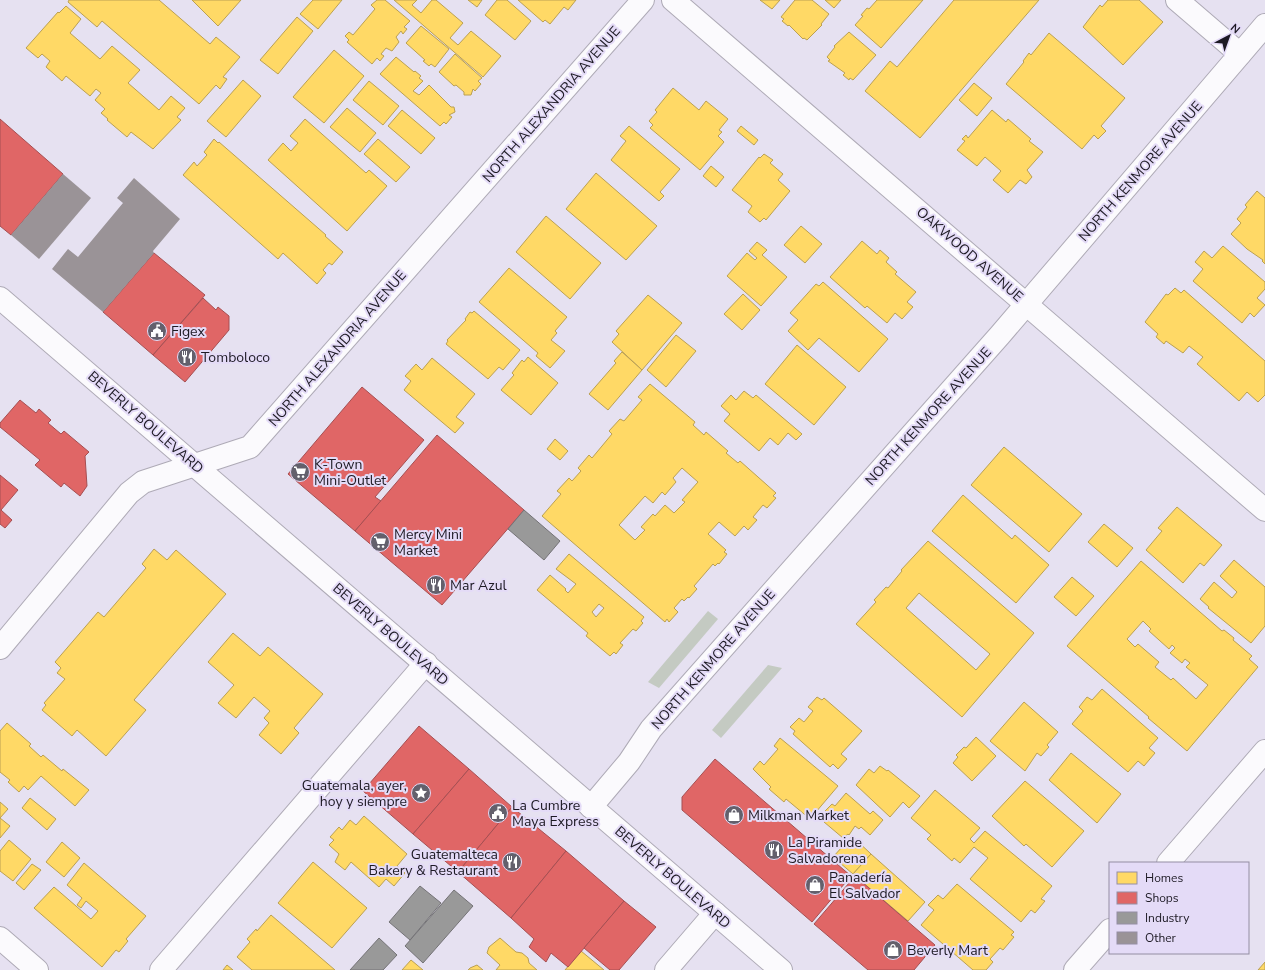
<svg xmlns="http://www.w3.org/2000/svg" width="1265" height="970" font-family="'Nunito Sans',sans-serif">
	<rect width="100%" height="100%" fill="#e6e1f1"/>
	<g fill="#c4cac2">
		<polygon points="708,611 718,619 659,688 648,682"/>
		<polygon points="768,665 782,668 721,738 712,730"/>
	</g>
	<g fill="#ffd966" stroke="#bba052" fill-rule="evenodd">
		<polygon points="69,0 159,0 210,44 216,37 240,57 223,77 227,79 220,89 216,85 199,104 102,21 97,27 68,2"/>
		<polygon points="192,0 241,0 218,26"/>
		<polygon points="313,0 342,0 318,29 300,14"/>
		<polygon points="377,0 385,0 410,21 404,27 407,29 403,34 401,31 396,37 399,42 392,51 386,48 381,54 384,56 380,61 377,58 372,64 347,42 349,40 345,36 349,32 353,35 375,9 371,5"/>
		<polygon points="394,0 417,0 412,5 421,13 432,0 436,0 463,23 450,38 458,45 471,31 501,56 483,77"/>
		<polygon points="468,0 482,0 477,7"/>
		<polygon points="497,0 507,0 531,21 515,40 485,15"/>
		<polygon points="518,0 576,0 568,10 564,7 550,24 545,20 543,22"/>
		<polygon points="760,0 780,0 772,9"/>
		<polygon points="795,0 812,0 829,14 821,24 822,25 807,40 804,38 803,39 789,25 788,26 782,21 784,19 781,17"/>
		<polygon points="825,0 841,0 834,8"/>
		<polygon points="877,0 923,0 881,48 855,25 863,16 861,15 867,8 869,9"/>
		<polygon points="954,0 1039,0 920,138 865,91 890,61 897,67"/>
		<polygon points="1108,0 1139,0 1163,22 1123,65 1083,27 1100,5 1102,7"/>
		<polygon points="66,6 81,19 70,33 100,59 112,46 140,70 128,83 159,110 171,96 185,108 177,117 181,120 153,149 131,132 127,137 107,120 108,119 101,113 105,109 95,100 101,93 96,89 90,96 66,76 62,81 46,67 50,61 42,54 38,58 26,48 58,12 59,13"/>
		<polygon points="297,17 313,31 278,74 260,60"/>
		<polygon points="421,26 449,49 435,67 431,64 429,66 423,61 425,60 406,43"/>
		<polygon points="849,32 876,55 853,80 850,78 849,80 843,75 845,73 828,61 830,60 827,57 835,47 834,46"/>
		<polygon points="1049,33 1125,98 1101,126 1106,131 1098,139 1094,135 1082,149 1006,84 1024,62 1023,61 1029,53 1031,55"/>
		<polygon points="334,50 364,76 324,123 293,97"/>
		<polygon points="455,54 482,78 478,81 481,84 475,91 473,89 471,95 464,95 464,92 456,85 454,86 439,72"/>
		<polygon points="396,57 414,72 415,71 421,76 419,78 423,81 413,91 419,95 429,85 451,107 454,107 455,112 449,115 452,117 446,124 444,122 440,126 380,74"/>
		<polygon points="243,80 261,96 226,137 207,121"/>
		<polygon points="369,81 399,106 383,125 353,100"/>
		<polygon points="974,83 992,98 977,116 959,100"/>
		<polygon points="673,88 699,110 706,101 728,119 719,130 722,132 718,136 724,142 700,170 650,128 653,125 649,121 657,112 655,110"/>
		<polygon points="347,108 376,133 360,152 330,127"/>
		<polygon points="402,110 435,138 421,154 388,126"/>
		<polygon points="992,110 1006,122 1008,119 1031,139 1029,141 1043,152 1027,170 1032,177 1026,184 1020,180 1008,193 993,180 1001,171 985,157 977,166 957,150 965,141 962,139 966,135 968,138"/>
		<polygon points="305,119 366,173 369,170 387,186 347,231 268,160 283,143 291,151 298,143 290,136"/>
		<polygon points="629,126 680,169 660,192 664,196 659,201 611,160 626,141 620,136"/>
		<polygon points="741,126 758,140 754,145 737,131"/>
		<polygon points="214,139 218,143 219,142 326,235 325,236 343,252 332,265 329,263 323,270 326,273 317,284 283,253 278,259 183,175 194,162 197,166 207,155 204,152"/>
		<polygon points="378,139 410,167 396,182 364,154"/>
		<polygon points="764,154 773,160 770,163 783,174 778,180 790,191 766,220 764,218 760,222 748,212 752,206 732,190 759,157 760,158"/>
		<polygon points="711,166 724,177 716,187 703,176"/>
		<polygon points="596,173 657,226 626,260 566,209"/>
		<polygon points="1257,191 1265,198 1265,264 1262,261 1263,260 1247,249 1231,234 1241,223 1237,219 1247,207 1245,205"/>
		<polygon points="546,216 601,263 570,299 516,252"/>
		<polygon points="801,226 822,244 805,263 784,245"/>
		<polygon points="862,241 877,254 880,250 889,258 886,262 897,272 895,274 916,292 907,302 913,307 902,319 895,313 887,323 867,306 865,308 830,277"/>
		<polygon points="757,242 767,250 762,255 787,277 761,306 727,276 747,253 755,260 757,258 749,251"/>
		<polygon points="1223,246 1265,282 1265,289 1257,298 1265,305 1254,317 1250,313 1242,323 1193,281 1203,269 1195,262 1204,251 1212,258"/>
		<polygon points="509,268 567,317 555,331 557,333 551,340 565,351 550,368 536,356 538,353 479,302"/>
		<polygon points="823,282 888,339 859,372 819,338 808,350 788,331 798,320 790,313 816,284 819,286"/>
		<polygon points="1175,288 1181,293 1184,290 1265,361 1265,395 1258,402 1247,392 1239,401 1197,364 1203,357 1189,346 1183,353 1166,341 1164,344 1156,337 1158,334 1145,322 1166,294 1168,295"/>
		<polygon points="743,294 760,310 742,330 724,314"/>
		<polygon points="648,295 682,323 642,370 612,342 619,334 616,331"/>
		<polygon points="474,311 520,350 503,370 499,367 488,379 446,344 448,341 447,340 466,320 465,319 470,312 472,313"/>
		<polygon points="676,335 696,351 666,387 647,370"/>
		<polygon points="797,345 846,387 814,425 765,384"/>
		<polygon points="622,352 642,370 608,410 589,394 616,363 614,361"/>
		<polygon points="528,357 558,383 531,415 501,390 514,375 512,373 522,360 524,362"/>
		<polygon points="432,358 475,394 456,417 464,423 455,433 404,390 411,381 405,376 416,364 422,370"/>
		<path d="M 650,384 L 695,422 L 693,425 L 704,435 L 706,432 L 728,451 L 726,453 L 738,463 L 740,461 L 776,493 L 773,496 L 776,498 L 767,508 L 763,505 L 753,517 L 757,520 L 748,530 L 744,526 L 735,536 L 719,522 L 708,534 L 726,550 L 724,552 L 727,554 L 719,564 L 718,563 L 715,566 L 713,564 L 694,586 L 697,589 L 689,598 L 688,597 L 684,601 L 682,599 L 674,608 L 678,612 L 669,622 L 667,619 L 665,622 L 542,516 L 561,494 L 557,491 L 569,478 L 572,481 L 581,471 L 578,468 L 589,455 L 592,458 L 612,434 L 609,431 L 620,419 L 624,421 L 642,400 L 638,397 ZM 682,468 L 698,482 L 682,500 L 685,502 L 674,513 L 665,505 L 655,516 L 653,514 L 641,527 L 645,530 L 635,540 L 619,525 L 645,496 L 653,503 L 662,492 L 665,495 L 676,482 L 673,478 Z"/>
		<polygon points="744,391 753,398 756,395 802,434 796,440 788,433 778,445 770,438 759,451 724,421 730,414 721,406 731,395 736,400"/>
		<polygon points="555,439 568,451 560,460 547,449"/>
		<polygon points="1004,447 1082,514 1049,552 971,485"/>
		<polygon points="963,495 1012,539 1015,535 1049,565 1016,603 932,531"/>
		<polygon points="1177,507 1222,545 1204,566 1200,563 1183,583 1146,550 1162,531 1158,528"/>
		<polygon points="1104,524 1133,548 1117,567 1088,542"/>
		<path d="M 928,541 L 1034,633 L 962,717 L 856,624 L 876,602 L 874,600 L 886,587 L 888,588 L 902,571 L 901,570 ZM 919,593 L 990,654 L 976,670 L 906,608 Z"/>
		<polygon points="154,549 167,560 176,550 226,594 134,700 146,710 106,756 77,730 72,736 42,710 46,705 44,703 65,679 57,673 61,668 55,662 98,612 104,617 146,568 142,564"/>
		<path d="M 569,554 L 644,617 L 641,621 L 643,623 L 636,631 L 633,629 L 620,643 L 623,645 L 616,654 L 614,652 L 610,656 L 586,636 L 588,633 L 537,590 L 550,575 L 566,589 L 565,590 L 568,593 L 576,584 L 556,569 ZM 599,604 L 604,608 L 596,617 L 592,612 Z"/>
		<polygon points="1234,560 1265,587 1265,626 1251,643 1208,608 1209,607 1200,599 1214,582 1232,598 1237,592 1220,576"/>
		<path d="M 1141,561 L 1222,631 L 1224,630 L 1234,638 L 1233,640 L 1252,656 L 1249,659 L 1258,667 L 1187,751 L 1148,718 L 1149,717 L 1067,646 ZM 1143,621 L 1151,629 L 1149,631 L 1169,649 L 1172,645 L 1175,648 L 1170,653 L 1182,663 L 1185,659 L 1190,663 L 1186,667 L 1208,685 L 1196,699 L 1173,678 L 1171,680 L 1155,667 L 1159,662 L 1138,644 L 1135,647 L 1127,639 Z"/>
		<polygon points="1072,577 1094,596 1076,616 1054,597"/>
		<polygon points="233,633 260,656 268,647 323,694 294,728 299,733 281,754 259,735 269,723 264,718 270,711 254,697 236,718 218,703 234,685 208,662"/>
		<polygon points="1102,689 1158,738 1149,748 1155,753 1144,766 1138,761 1128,772 1072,724 1083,711 1079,707 1087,697 1092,700"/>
		<polygon points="817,697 822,700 824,698 862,731 841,754 847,759 838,769 833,764 830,767 793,734 795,731 790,727 799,718 804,722 813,711 808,707"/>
		<polygon points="1024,702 1058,732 1047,745 1049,747 1041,756 1037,753 1025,771 990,741"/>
		<polygon points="7,723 31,744 29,746 41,757 43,755 62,771 63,769 89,790 75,806 41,776 28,790 24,786 19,792 8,782 10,780 0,772 0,731"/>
		<polygon points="976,737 996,756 972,781 953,763 958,757 956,755 964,747 966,748"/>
		<polygon points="780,738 838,786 810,819 786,799 784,802 769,789 771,787 753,769 760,761 764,765 778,749 774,746"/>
		<polygon points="1071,753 1121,794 1097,823 1049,780"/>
		<polygon points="880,766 887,771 888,770 920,796 909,808 903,802 890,817 856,785 869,769 874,773"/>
		<polygon points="1025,781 1084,831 1052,867 1026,844 1024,846 992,816"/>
		<polygon points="935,790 980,828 970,839 974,843 985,831 1052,886 1041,899 1045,901 1035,913 1031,910 1021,922 970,879 988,858 974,847 960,863 954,858 952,861 927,839 931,835 911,818"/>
		<polygon points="846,793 870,814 873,811 883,820 870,835 861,827 859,829 855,826 849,835 848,834 843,838 824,822 828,814 825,811 832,804 835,806"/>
		<polygon points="30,798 56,819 47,830 22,808"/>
		<polygon points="0,802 8,809 0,818 10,826 0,838"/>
		<polygon points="364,816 407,854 397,866 405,873 394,886 386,879 379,887 351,862 345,870 335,862 339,854 329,845 334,840 330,837 339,827 342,830 350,820 356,825"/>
		<polygon points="852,836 871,854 853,874 833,857"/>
		<polygon points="9,840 31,859 13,881 0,871 0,851"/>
		<polygon points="62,842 80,858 64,877 46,862"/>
		<polygon points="871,854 925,902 908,921 853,874"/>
		<polygon points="313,862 367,908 332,948 278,903"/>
		<polygon points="84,863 146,916 126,939 128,941 119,952 116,950 102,967 34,908 54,887 91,919 98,911 86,901 81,908 77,905 82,898 67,885"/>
		<polygon points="32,864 41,870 24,890 16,883"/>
		<polygon points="957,884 1014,932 1011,935 1014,937 1003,950 1000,948 990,959 993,962 986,970 973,970 921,925 934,910 928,905 938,895 943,899"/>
		<polygon points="271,915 335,970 252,970 237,957 250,942 247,939 256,929 257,931"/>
		<polygon points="500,938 516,952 522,953 528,958 529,963 537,970 496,970 500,965 487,953 489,947"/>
		<polygon points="581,951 604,970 565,970"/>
		<polygon points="411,960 423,970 402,970"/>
		<polygon points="1265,962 1265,970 1258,970"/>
		<polygon points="227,965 233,970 223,970"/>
		<polygon points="477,965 483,970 468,970 470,968"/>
	</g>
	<g fill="#e06666" stroke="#a64f52">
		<polygon points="0,119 63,174 11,235 0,226"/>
		<polygon points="154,253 205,295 153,355 103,312"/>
		<polygon points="203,298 216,310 218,307 229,316 229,330 185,382 153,355"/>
		<polygon points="362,387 424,440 375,497 381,501 355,531 288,474"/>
		<polygon points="20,400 36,413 39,409 51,420 48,423 61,434 64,431 89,452 85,456 87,486 80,496 64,483 61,487 35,465 40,460 0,427 0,423"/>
		<polygon points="437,435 524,510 442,605 355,531"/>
		<polygon points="0,475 18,490 1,510 12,520 5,528 0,524"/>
		<polygon points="419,726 469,769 413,834 363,791"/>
		<polygon points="715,759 851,876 812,922 682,810 682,797"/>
		<polygon points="469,769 512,807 458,872 413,834"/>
		<polygon points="512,807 566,851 511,918 458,872"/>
		<polygon points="566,851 624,901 568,967 551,953 546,962 529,947 534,939 511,918"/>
		<polygon points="855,876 935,945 914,970 868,970 814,924"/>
		<polygon points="624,901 656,927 619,970 610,970 584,948"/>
	</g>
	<g fill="#999" stroke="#747376">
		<polygon points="524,510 560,541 544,560 508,529"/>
		<polygon points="420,886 441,903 410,940 389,922"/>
		<polygon points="454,890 473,906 423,963 405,946"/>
		<polygon points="379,938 397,955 383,970 350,970"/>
	</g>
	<g fill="#9a9397">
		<polygon points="63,174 91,198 39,259 11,235"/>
		<polygon points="134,178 180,219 153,251 154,253 103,312 52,269 68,249 78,257 123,203 117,198"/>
	</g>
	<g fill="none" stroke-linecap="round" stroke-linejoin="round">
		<defs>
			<g id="minor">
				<polyline points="1177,0 1240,54"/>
				<polyline points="0,648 129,493 143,482 250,447 643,0"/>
				<polyline points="591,807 629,762 651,729 1000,335 1265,25"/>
				<polyline points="1168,863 1265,751"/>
				<polyline points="0,938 37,970"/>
				<polyline points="161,970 426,663"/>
				<polyline points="666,970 715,913"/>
				<polyline points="1075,970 1110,930"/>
			</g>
			<polyline id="tertiary" points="673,0 1265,510"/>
			<polyline id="secondary" points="0,298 781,970"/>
		</defs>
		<use href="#minor" stroke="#aeaab6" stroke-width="24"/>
		<use href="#tertiary" stroke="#aeaab6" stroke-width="24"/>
		<use href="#secondary" stroke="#aeaab6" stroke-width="24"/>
		<use href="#minor" stroke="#fbfafd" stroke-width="22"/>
		<use href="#tertiary" stroke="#fbfafd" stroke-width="22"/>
		<use href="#secondary" stroke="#fbfafd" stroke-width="22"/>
	</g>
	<defs>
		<symbol id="civic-disc" viewBox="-11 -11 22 22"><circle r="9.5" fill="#63606c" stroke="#e4dbf7"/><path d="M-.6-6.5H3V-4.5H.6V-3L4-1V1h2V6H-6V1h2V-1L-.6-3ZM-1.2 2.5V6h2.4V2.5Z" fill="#fff"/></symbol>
		<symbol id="restaurant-disc" viewBox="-11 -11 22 22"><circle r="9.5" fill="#63606c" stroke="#e4dbf7"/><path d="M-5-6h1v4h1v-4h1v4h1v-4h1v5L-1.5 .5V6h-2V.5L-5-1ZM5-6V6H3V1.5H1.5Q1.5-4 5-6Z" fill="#fff"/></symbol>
		<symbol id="supermarket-disc" viewBox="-11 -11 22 22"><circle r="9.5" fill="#63606c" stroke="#e4dbf7"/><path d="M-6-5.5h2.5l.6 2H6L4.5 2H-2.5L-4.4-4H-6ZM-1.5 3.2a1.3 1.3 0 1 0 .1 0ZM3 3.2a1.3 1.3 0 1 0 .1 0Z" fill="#fff"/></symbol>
		<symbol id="sight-disc" viewBox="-11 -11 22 22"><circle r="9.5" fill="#63606c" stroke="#e4dbf7"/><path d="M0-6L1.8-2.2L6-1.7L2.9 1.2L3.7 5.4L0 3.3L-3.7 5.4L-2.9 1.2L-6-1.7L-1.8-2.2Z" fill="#fff"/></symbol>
		<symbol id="shop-disc" viewBox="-11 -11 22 22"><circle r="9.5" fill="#63606c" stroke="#e4dbf7"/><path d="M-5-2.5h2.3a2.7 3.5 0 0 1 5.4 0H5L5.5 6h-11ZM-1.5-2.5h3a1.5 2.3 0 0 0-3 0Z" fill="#fff"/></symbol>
	</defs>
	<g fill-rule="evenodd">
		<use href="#civic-disc" x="146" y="320" width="22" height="22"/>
		<use href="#restaurant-disc" x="176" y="346" width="22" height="22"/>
		<use href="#supermarket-disc" x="289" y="461" width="22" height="22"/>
		<use href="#supermarket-disc" x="369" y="531" width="22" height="22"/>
		<use href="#restaurant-disc" x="425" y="574" width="22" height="22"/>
		<use href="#sight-disc" x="410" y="782" width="22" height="22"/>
		<use href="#civic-disc" x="487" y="802" width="22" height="22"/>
		<use href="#shop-disc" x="723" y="804" width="22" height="22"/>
		<use href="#restaurant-disc" x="763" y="839" width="22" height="22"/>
		<use href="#restaurant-disc" x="501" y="851" width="22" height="22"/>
		<use href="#shop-disc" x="804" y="874" width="22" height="22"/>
		<use href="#shop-disc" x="882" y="939" width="22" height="22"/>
	</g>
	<g text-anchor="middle" stroke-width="4" stroke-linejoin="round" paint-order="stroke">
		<g font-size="14" fill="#1d1a24" stroke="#e4dbf7">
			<text transform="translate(551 104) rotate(-49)" y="5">NORTH ALEXANDRIA AVENUE</text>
			<text transform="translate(1140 171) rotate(-49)" y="5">NORTH KENMORE AVENUE</text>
			<text transform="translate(970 254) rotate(41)" y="5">OAKWOOD AVENUE</text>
			<text transform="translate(337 348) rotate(-49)" y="5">NORTH ALEXANDRIA AVENUE</text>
			<text transform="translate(928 416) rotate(-48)" y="5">NORTH KENMORE AVENUE</text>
			<text transform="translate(146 422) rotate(41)" y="5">BEVERLY BOULEVARD</text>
			<text transform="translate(391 634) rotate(41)" y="5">BEVERLY BOULEVARD</text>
			<text transform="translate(713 659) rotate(-49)" y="5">NORTH KENMORE AVENUE</text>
			<text transform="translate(673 877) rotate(41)" y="5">BEVERLY BOULEVARD</text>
		</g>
		<g font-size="14" fill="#1d1a24" stroke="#e4dbf7" text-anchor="start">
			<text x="171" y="336">Figex</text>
			<text x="201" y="362">Tomboloco</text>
			<text x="314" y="469">K-Town<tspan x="314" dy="16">Mini-Outlet</tspan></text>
			<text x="394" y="539">Mercy Mini<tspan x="394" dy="16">Market</tspan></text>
			<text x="450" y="590">Mar Azul</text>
			<text x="407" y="790" text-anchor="end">Guatemala, ayer,<tspan x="407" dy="16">hoy y siempre</tspan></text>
			<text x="512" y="810">La Cumbre<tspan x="512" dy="16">Maya Express</tspan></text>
			<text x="748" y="820">Milkman Market</text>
			<text x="788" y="847">La Piramide<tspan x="788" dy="16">Salvadorena</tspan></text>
			<text x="498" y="859" text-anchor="end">Guatemalteca<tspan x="498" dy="16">Bakery &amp; Restaurant</tspan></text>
			<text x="829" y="882">Panadería<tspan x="829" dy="16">El Salvador</tspan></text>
			<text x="907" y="955">Beverly Mart</text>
		</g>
	</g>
	<rect x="1109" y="862" width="140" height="92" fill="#e4dbf7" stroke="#948ea3"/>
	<rect x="1117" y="872" width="20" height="12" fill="#ffd966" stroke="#948ea3"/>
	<text x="1145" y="882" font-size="12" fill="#1d1a24">Homes</text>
	<rect x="1117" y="892" width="20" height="12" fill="#e06666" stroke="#948ea3"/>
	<text x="1145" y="902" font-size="12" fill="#1d1a24">Shops</text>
	<rect x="1117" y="912" width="20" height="12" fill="#999999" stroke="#948ea3"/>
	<text x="1145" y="922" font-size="12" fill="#1d1a24">Industry</text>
	<rect x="1117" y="932" width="20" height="12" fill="#9a9397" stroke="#948ea3"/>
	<text x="1145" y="942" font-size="12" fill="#1d1a24">Other</text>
	<g transform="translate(1229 36) rotate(41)" stroke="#e4dbf7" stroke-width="3" paint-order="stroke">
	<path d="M0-3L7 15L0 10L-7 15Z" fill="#1d1a24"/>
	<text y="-6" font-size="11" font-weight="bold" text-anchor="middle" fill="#1d1a24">N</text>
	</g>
</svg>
